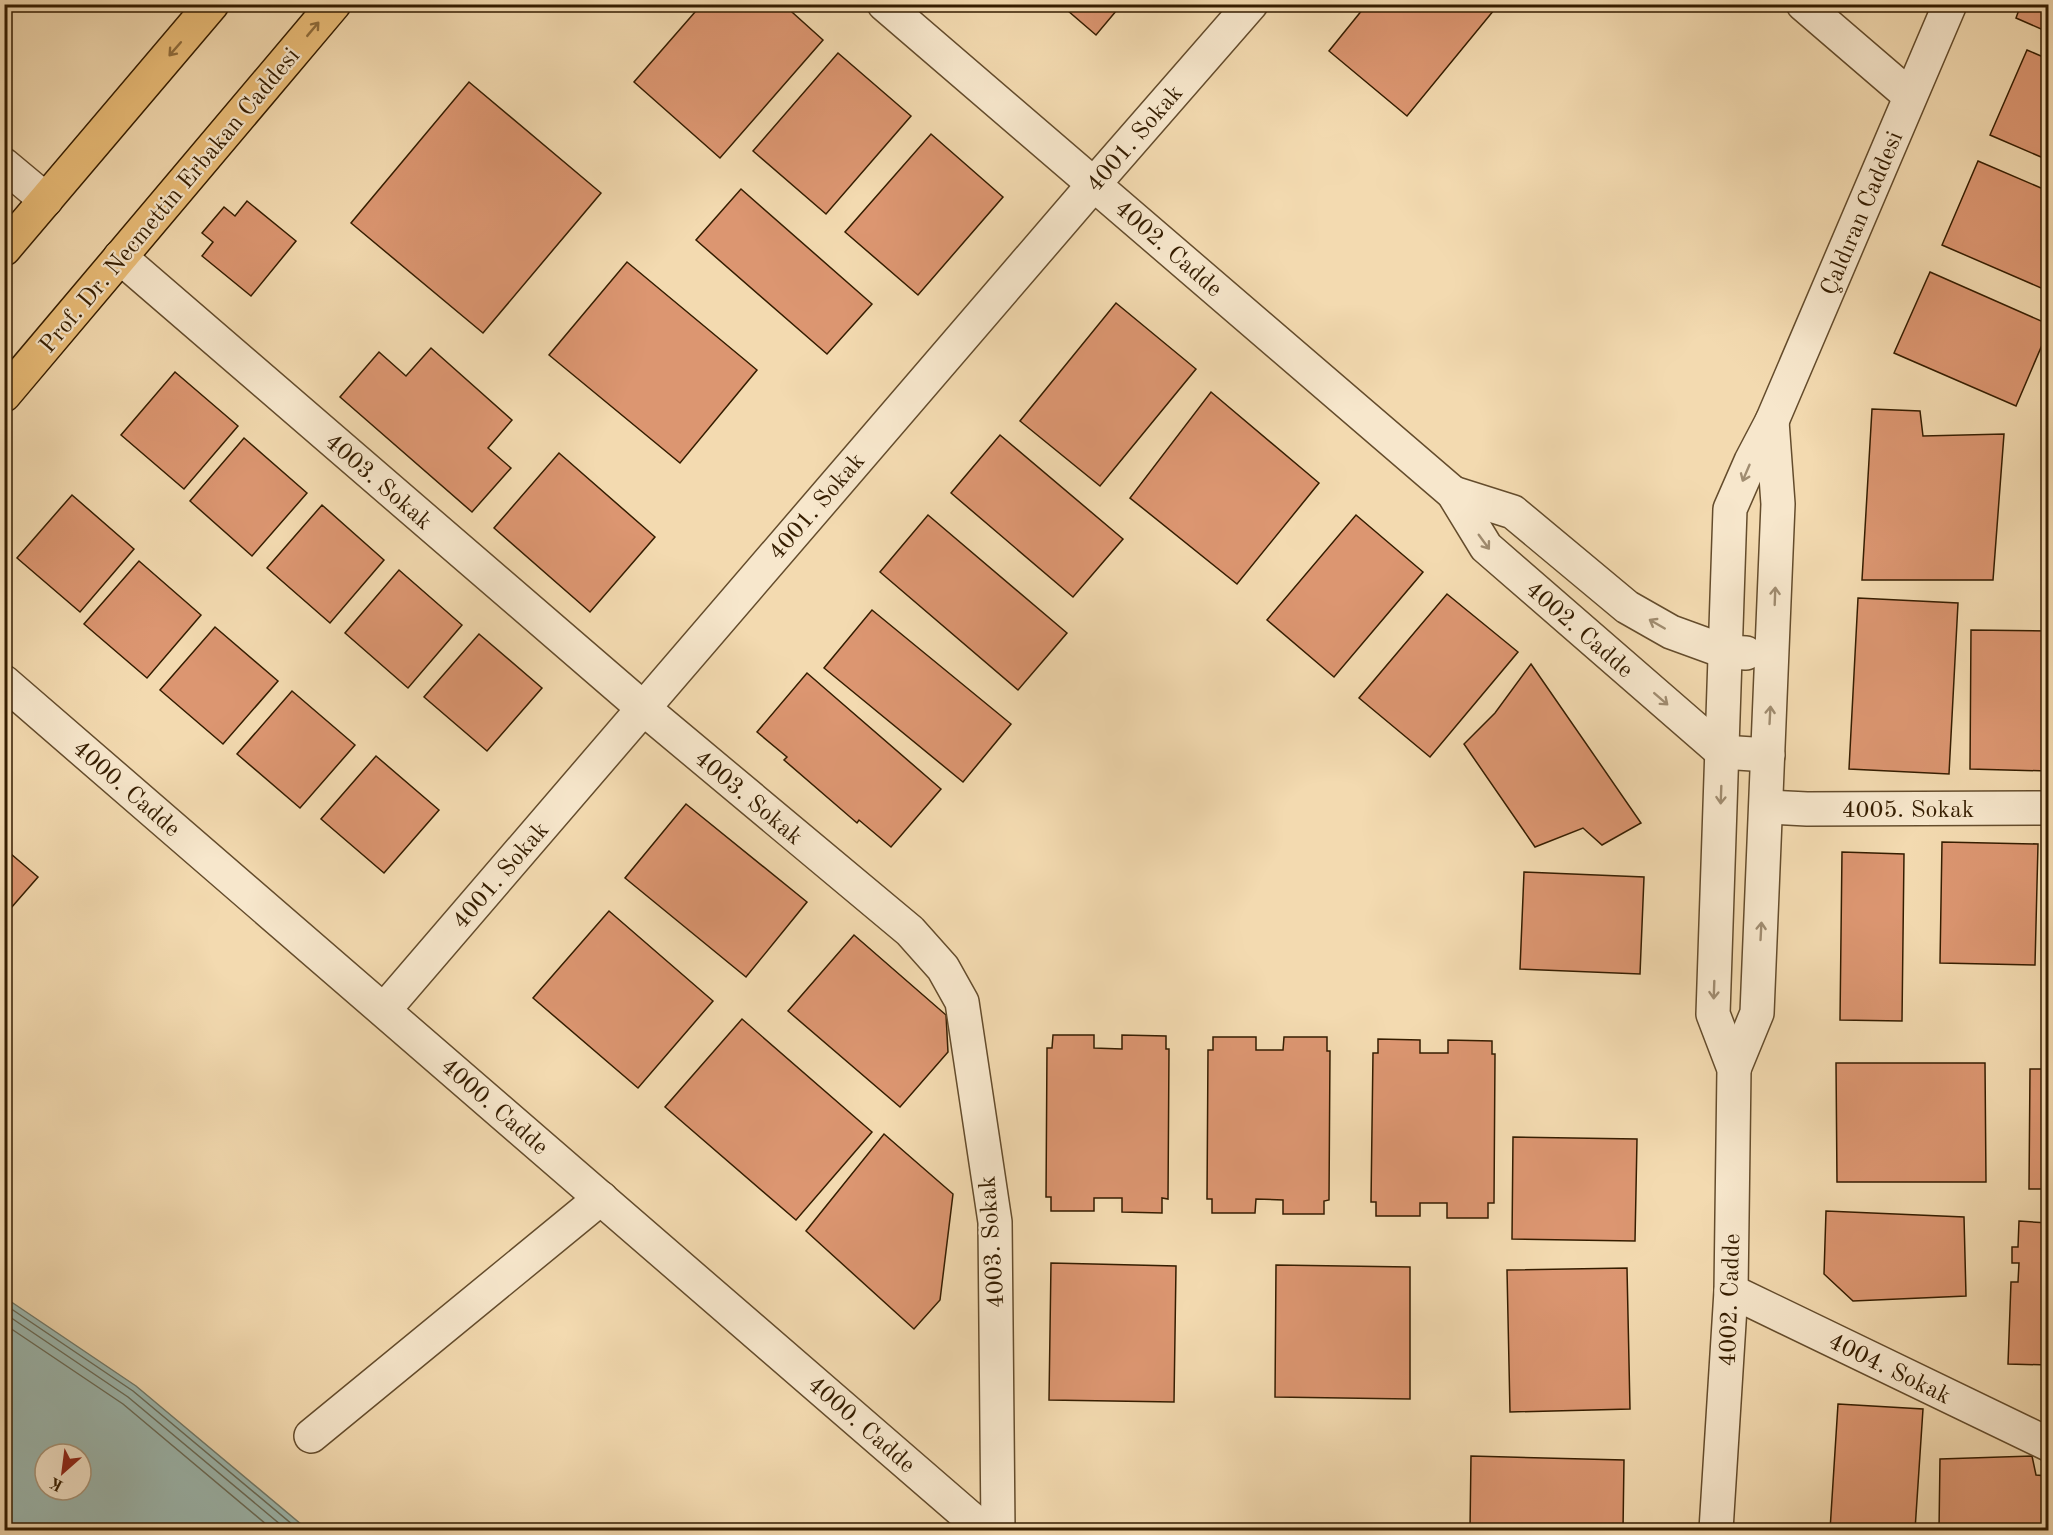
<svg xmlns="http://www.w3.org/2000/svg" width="2053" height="1535" font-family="'Old Standard TT',serif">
	<rect width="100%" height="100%" fill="#f3dab0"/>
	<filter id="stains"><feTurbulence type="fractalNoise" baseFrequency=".00333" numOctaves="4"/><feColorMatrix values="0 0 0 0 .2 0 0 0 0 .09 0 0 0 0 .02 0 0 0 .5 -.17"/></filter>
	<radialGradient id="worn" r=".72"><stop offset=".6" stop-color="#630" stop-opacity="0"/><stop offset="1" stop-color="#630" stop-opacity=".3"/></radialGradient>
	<path fill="#9dbab2" stroke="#737b6b" stroke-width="1.5" fill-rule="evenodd" d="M 4,1297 L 136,1386 L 308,1530 L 5,1530 ZM 45,1454 L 81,1454 L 81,1490 L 45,1490 Z"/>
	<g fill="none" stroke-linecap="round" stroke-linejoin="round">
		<g stroke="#696c59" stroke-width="1.5">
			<polyline points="4,1304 133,1391 299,1530"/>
			<polyline points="4,1313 128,1397 287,1530"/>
			<polyline points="4,1324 123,1404 273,1530"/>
		</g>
	</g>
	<g fill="#dc9671" stroke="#351d00" stroke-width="1.5">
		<polygon points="702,4 783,4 823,40 720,158 634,82"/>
		<polygon points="1060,4 1122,4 1096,35"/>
		<polygon points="1367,4 1499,4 1407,116 1329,51"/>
		<polygon points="2021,4 2048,4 2048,32 2016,18"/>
		<polygon points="2027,50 2048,59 2048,160 1990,135"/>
		<polygon points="838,53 911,116 826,214 753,151"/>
		<polygon points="469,82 601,193 483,333 351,223"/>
		<polygon points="931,134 1003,197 918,295 845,232"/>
		<polygon points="1978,161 2048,191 2048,291 1942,245"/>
		<polygon points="741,189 872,304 827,354 696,240"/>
		<polygon points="247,201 296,241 251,296 202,256 213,242 202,233 224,207 235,216"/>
		<polygon points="627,262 757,370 680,463 549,355"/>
		<polygon points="1930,272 2048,324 2048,331 2016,406 1894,353"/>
		<polygon points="1116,303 1196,369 1100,486 1020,421"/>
		<polygon points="431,348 512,420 488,448 511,468 472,512 340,397 379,352 406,376"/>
		<polygon points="175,372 238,426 184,489 121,435"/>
		<polygon points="1211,392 1319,483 1237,584 1130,498"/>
		<polygon points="1872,409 1920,411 1923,436 2004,434 1993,580 1862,580"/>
		<polygon points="1000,435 1123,539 1073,597 951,493"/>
		<polygon points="244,438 307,493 252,556 190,501"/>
		<polygon points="559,453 655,537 590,612 494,528"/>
		<polygon points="72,495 134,549 80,612 17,558"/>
		<polygon points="322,505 384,560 330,623 267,568"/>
		<polygon points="928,515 1067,633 1018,690 880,572"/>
		<polygon points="1356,515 1423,572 1334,677 1267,620"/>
		<polygon points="139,561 201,615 147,678 84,624"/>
		<polygon points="399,570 462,625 408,688 345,633"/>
		<polygon points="1447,594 1518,652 1430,757 1359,698"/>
		<polygon points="1858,598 1958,603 1949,774 1849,769"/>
		<polygon points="872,610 1011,724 963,782 824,668"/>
		<polygon points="215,627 278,681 223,744 160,690"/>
		<polygon points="1971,630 2048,631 2048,771 1970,769"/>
		<polygon points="479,634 542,688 487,751 424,697"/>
		<polygon points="1531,664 1641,823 1602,845 1583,828 1535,847 1464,744 1495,713"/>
		<polygon points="807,673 941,789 891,847 859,820 857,823 784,760 787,757 757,732"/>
		<polygon points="292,691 355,745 300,808 237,754"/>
		<polygon points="376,756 439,810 384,873 321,819"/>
		<polygon points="686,804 807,902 746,977 625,878"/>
		<polygon points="1942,842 2038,844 2035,965 1940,963"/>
		<polygon points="4,848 38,877 4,916"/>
		<polygon points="1842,852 1904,854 1902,1021 1840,1020"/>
		<polygon points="1524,872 1644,877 1640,974 1520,969"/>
		<polygon points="609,911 713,1001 638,1088 533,998"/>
		<polygon points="854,935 946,1015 948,1052 900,1107 788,1011"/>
		<polygon points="742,1019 872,1132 796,1220 665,1107"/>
		<polygon points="1053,1035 1094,1035 1094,1048 1122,1049 1122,1035 1166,1036 1166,1049 1169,1049 1168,1199 1162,1198 1162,1213 1122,1212 1122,1198 1094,1198 1094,1211 1051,1211 1051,1197 1046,1197 1047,1048 1052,1048"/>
		<polygon points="1213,1037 1256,1037 1256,1050 1283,1050 1284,1037 1327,1037 1327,1051 1330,1051 1329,1200 1324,1201 1324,1214 1283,1214 1283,1200 1256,1199 1255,1213 1212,1213 1212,1199 1207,1199 1208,1050 1213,1050"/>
		<polygon points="1378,1039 1420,1040 1420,1053 1448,1053 1448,1040 1492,1041 1492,1054 1495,1054 1494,1203 1488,1203 1488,1218 1447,1218 1447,1203 1420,1203 1420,1216 1376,1216 1376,1202 1371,1202 1373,1053 1378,1053"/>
		<polygon points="1836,1063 1985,1063 1986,1182 1837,1182"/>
		<polygon points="2030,1069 2048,1069 2048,1189 2029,1189"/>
		<polygon points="884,1134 953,1194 940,1300 914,1329 806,1231"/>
		<polygon points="1513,1137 1637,1139 1635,1241 1512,1239"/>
		<polygon points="1826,1211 1964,1217 1966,1296 1853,1301 1824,1274"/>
		<polygon points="2019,1221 2048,1223 2048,1365 2008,1364 2011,1282 2018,1282 2019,1263 2012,1263 2012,1247 2018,1247"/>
		<polygon points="1051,1263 1176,1266 1174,1402 1049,1400"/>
		<polygon points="1276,1265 1410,1267 1410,1399 1275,1397"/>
		<polygon points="1627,1268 1630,1409 1510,1412 1507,1270"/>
		<polygon points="1838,1404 1923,1409 1915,1530 1830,1530"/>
		<polygon points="1471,1456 1624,1460 1623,1530 1470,1530"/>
		<polygon points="2032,1456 2036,1475 2048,1476 2048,1530 1939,1530 1940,1459"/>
	</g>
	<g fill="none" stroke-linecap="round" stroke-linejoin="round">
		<defs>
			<g id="minor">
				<polyline points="884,4 1453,493 1486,547 1722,752 1768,755"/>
				<polyline points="1803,4 1910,96"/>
				<polyline points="4,165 46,200"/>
				<polyline points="120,257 643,708 910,931 943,968 962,1002 995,1222 998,1530"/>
				<polyline points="1453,493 1513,512 1627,607 1671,632 1726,652 1746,653"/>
				<polyline points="4,682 984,1530"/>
				<polyline points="1767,807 1807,809 2048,808"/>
				<polyline points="384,1010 1094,184 1251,4"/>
				<polyline points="1734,1069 1757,1013 1778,504 1772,421"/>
				<polyline points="1731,1291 2048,1444"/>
				<polyline points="311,1436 601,1198"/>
				<polyline points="1716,1530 1731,1291 1734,1069 1713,1014 1730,509 1751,461 1772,421 1950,4"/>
			</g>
			<g id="major">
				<polyline points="4,249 212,4"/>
				<polyline points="4,395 334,4"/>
			</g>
		</defs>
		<use href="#minor" stroke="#644c2c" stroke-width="36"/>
		<use href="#major" stroke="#351d00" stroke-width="36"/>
		<use href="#minor" stroke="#f7e7cc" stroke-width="33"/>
		<use href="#major" stroke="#eabd78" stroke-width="33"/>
	</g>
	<defs><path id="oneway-shaft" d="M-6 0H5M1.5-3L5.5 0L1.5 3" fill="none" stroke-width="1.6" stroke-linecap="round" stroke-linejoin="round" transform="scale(1.5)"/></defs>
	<g stroke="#906d3c">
		<use href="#oneway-shaft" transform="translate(313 29) rotate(-50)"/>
		<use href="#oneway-shaft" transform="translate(175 49) rotate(131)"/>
	</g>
	<g stroke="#a08c70">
		<use href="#oneway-shaft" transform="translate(1746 473) rotate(113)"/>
		<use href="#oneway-shaft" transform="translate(1484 542) rotate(54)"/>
		<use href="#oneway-shaft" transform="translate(1775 596) rotate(-88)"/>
		<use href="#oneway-shaft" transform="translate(1657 624) rotate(-150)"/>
		<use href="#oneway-shaft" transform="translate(1661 699) rotate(41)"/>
		<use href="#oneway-shaft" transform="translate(1770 715) rotate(-87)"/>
		<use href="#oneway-shaft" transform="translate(1721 795) rotate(92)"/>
		<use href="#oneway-shaft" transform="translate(1761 931) rotate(-87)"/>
		<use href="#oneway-shaft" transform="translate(1714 990) rotate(92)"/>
	</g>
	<g text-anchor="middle" stroke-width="4.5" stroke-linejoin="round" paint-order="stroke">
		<g font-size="24" fill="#351d00" stroke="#f7e7cc">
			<text transform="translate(1134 138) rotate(-49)" y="8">4001. Sokak</text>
			<text transform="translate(169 200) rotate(-50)" y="8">Prof. Dr. Necmettin Erbakan Caddesi</text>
			<text transform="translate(1861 213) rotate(-67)" y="8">Çaldıran Caddesi</text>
			<text transform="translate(1169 248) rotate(41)" y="8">4002. Cadde</text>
			<text transform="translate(379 481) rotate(41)" y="8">4003. Sokak</text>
			<text transform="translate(816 506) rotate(-49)" y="8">4001. Sokak</text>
			<text transform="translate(1580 629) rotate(41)" y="8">4002. Cadde</text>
			<text transform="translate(127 788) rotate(41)" y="8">4000. Cadde</text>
			<text transform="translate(749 797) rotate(40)" y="8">4003. Sokak</text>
			<text x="1908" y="817">4005. Sokak</text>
			<text transform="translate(500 875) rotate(-49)" y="8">4001. Sokak</text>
			<text transform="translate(495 1106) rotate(41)" y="8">4000. Cadde</text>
			<text transform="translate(991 1242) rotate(-94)" y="8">4003. Sokak</text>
			<text transform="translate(1729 1300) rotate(-88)" y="8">4002. Cadde</text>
			<text transform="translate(1890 1368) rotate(26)" y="8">4004. Sokak</text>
			<text transform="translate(862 1424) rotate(41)" y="8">4000. Cadde</text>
		</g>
	</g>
	<rect width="2053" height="1535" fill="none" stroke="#f3dab0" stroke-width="24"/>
	<rect x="6" y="6" width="2041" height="1523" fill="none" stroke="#351d00" stroke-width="3"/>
	<rect x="12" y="12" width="2029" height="1511" fill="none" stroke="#351d00" stroke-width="1.5"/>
	<g transform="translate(63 1472) rotate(208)"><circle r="28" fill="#f7e7cc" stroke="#a9967a" stroke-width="1.5"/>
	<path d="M0-4.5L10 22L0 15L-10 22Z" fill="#8f2418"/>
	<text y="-9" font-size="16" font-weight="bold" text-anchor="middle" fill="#351d00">K</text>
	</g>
	<rect width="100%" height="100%" filter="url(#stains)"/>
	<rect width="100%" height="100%" fill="url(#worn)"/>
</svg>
